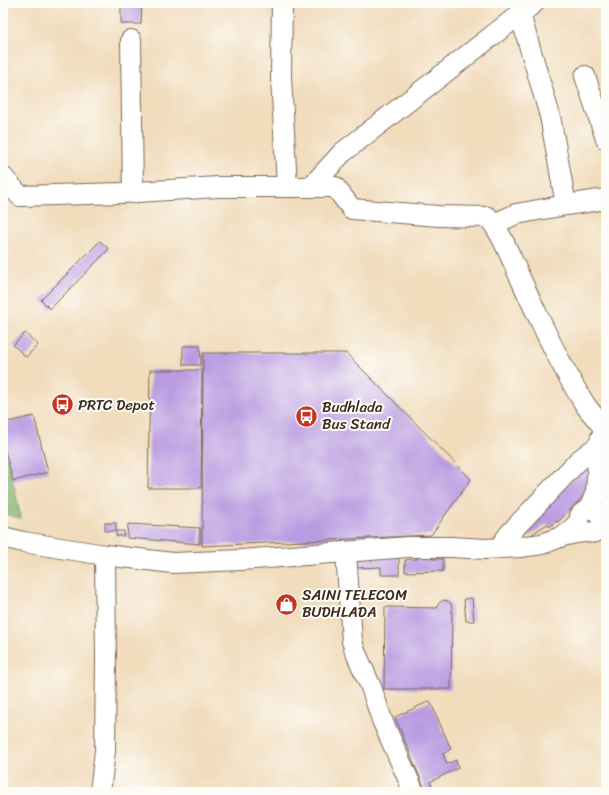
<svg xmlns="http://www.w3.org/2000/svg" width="609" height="795" font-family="Sriracha,sans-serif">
	<rect width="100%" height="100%" fill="#fdfcf7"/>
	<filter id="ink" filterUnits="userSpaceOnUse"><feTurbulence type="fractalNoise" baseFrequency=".025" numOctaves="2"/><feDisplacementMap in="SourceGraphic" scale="8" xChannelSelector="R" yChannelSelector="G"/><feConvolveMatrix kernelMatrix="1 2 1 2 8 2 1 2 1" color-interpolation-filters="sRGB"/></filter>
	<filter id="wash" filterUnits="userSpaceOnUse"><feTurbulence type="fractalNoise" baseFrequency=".012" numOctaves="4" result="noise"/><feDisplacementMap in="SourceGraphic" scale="16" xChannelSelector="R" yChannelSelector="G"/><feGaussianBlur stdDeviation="0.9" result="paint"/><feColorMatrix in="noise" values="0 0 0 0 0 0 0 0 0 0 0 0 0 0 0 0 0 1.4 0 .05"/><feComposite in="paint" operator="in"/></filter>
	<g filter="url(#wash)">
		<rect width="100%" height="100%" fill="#f1dcbc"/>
		<polygon fill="#80b26d" stroke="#5e6e46" points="3,443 13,481 21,519 3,513"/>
		<g id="blocks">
			<g fill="#b99be1">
				<polygon points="121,3 142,3 141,24 121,24"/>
				<polygon points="100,241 109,249 50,309 41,300"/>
				<polygon points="25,333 38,345 26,357 13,345"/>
				<polygon points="183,346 200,346 201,365 183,365"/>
				<polygon points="203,353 346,353 471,479 431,535 202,546"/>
				<polygon points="150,370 202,370 201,488 148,488"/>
				<polygon points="34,416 48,472 13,481 3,443 3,423"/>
				<polygon points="587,464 591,487 587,492 558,522 556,521 550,527 547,524 531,535 518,538"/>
				<rect x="105" y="523" width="11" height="8"/>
				<polygon points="128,524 200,528 200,544 127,538"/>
				<rect x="116" y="531" width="8" height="5"/>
				<polygon points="418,555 432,555 432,559 443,559 443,571 405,572 405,560 418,559"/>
				<polygon points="399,557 399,575 381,575 381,567 355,568 355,558"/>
				<polygon points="472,598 474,621 466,621 464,599"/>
				<polygon points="443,600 448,601 451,604 452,609 451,689 384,689 385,607 437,608 439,603"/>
				<polygon points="430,701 451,749 443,754 447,764 456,760 458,768 430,782 433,788 430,792 426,792 395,717"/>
			</g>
		</g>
	</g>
	<g filter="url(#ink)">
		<use href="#blocks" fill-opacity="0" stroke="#7b6855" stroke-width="1"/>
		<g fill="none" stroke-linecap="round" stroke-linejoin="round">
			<defs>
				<g id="minor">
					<polyline points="282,3 281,77 287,187"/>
					<polyline points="520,14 550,116 566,205 606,199"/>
					<polyline points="131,40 133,193"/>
					<polyline points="585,76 606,139"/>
					<path d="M 3,177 L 20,196 L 121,193 L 218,187 L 335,187 L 352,209 L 438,216 L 488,217 C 503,234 513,264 523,284 C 542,325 561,367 586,406 C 591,413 598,420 603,427"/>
					<polyline points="311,187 342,153 534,3"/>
					<polyline points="494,224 516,214 566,205"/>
					<polyline points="589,509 596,492 599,445 601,437"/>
					<path d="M 566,535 C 572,534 579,532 585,532 C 590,532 593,534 598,531 C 609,522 593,498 580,516"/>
					<polyline points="3,537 23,542 105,555 173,563 241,560 408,547 452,547 485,549 520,547 542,544 566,535 579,522"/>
					<polyline points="499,548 510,533 578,461 599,445"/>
					<polyline points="346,552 352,641 355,651 371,687 382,720 414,792"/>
					<polyline points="100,792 105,751 106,658 105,555"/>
				</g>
			</defs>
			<use href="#minor" stroke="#7b6855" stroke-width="22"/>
			<use href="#minor" stroke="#fff" stroke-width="20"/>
		</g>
	</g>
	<defs>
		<symbol id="bus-disc" viewBox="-11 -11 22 22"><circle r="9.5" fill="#c8321e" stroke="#fdfcf7"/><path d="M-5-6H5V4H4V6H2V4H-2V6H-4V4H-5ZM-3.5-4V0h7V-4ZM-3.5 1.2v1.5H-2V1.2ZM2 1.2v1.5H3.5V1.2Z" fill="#fff"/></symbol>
		<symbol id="shop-disc" viewBox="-11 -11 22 22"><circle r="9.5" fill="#c8321e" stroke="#fdfcf7"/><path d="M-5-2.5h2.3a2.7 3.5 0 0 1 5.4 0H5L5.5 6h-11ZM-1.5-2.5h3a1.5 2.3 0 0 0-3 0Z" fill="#fff"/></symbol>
	</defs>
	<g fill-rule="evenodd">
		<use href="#bus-disc" x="50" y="392" width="25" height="25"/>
		<use href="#bus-disc" x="294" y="404" width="25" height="25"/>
		<use href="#shop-disc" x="274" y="592" width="25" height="25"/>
	</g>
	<g text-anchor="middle" stroke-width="4" stroke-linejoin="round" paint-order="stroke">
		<g font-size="15" fill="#3b2a1e" stroke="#fdfcf7" text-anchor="start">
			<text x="78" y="410">PRTC Depot</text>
			<text x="322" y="412">Budhlada<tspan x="322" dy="17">Bus Stand</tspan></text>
			<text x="302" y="600">SAINI TELECOM<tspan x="302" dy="17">BUDHLADA</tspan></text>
		</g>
	</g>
	<rect width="609" height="795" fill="none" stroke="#fdfcf7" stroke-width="16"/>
</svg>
